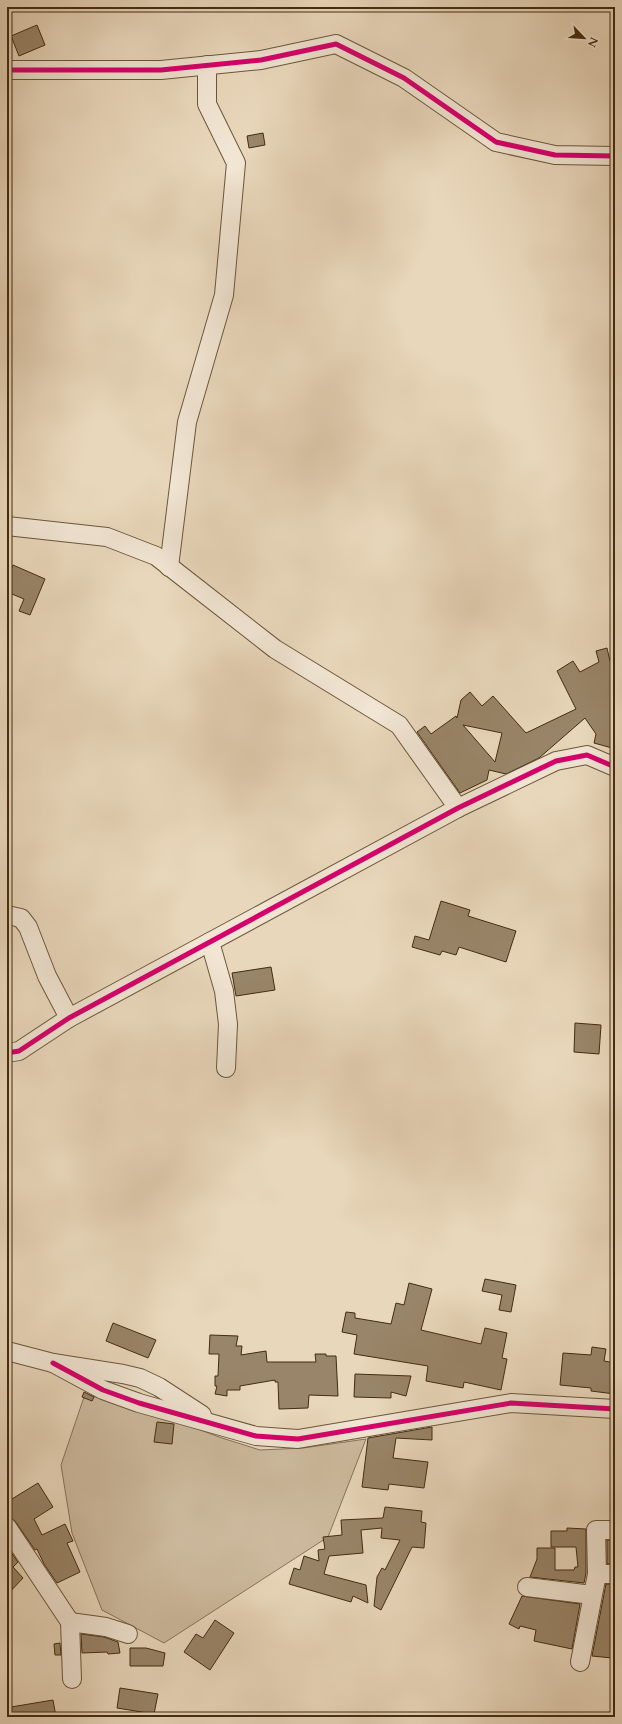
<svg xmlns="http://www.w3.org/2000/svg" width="622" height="1724" font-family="Cardo,serif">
	<rect width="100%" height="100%" fill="#e9d7bb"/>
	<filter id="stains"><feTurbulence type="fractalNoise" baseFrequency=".005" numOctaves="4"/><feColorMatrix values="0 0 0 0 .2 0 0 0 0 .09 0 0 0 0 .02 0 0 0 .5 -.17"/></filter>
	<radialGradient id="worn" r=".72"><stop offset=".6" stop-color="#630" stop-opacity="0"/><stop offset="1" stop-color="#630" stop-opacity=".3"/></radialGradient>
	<polygon fill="#cdba9e" stroke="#887357" points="85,1394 154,1413 222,1438 260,1450 303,1448 366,1439 328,1537 164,1643 102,1610 72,1533 61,1465"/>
	<g fill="#998569" stroke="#432c10" fill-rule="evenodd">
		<polygon points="37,25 45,45 19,56 11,36"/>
		<polygon points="263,133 265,145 249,148 247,136"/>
		<polygon points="13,565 45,579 30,615 19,611 24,599 7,592 7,580"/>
		<path d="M 607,648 L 610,661 L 615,658 L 615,736 L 612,748 L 594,743 L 596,734 L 585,718 L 539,758 L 506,774 L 489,770 L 487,780 L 460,793 L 417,732 L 425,726 L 431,734 L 456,716 L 457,718 L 461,700 L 470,692 L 482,706 L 493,696 L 526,733 L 576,709 L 557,671 L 573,661 L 580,672 L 599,662 L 596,651 ZM 463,725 L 502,733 L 495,762 Z"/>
		<polygon points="441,901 470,910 468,916 516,931 506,962 459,947 456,955 442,951 440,955 412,947 415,936 429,940"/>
		<polygon points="271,967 275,990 236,996 232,973"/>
		<polygon points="575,1023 601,1025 599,1054 574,1052"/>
		<polygon points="485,1279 516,1285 511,1312 499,1310 502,1295 482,1291"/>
		<polygon points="409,1283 432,1289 421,1330 481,1344 485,1328 507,1333 502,1358 507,1359 501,1390 464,1382 463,1388 426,1381 428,1366 354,1354 357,1335 342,1332 346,1312 355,1313 355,1318 391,1324 396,1303 404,1305"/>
		<polygon points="113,1323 156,1340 148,1358 106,1341"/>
		<polygon points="210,1335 238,1336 236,1346 242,1346 241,1355 266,1351 267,1362 316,1362 315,1354 326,1354 326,1356 336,1356 338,1396 309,1395 308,1408 279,1409 278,1382 275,1382 275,1380 240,1386 240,1390 227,1390 227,1396 215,1394 217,1386 215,1386 215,1376 218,1376 219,1354 209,1354"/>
		<polygon points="592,1347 606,1349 604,1361 615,1363 615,1394 591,1391 591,1388 560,1385 563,1353 591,1355"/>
		<polygon points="355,1374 411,1376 406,1396 391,1392 391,1398 354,1397"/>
		<polygon points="84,1392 94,1397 92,1401 82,1397"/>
		<polygon points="157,1422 174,1424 172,1444 154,1442"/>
		<polygon points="432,1427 432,1440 396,1438 393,1458 428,1462 424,1488 389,1484 388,1490 362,1487 368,1438"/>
		<polygon points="38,1483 53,1507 34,1519 42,1535 65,1524 73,1541 67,1543 80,1572 57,1583 44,1564 37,1549 35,1550 15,1521 7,1517 7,1502"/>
		<polygon points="385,1507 422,1511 421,1522 426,1523 424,1548 412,1547 381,1610 374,1606 377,1577 382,1568 385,1570 400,1540 381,1538 382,1528 361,1530 363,1553 329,1556 324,1574 366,1585 368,1603 353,1596 351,1602 289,1584 294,1568 300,1570 304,1556 319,1561 318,1550 325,1549 323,1537 342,1535 341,1520 383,1518"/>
		<polygon points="567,1528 586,1529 586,1573 584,1583 530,1577 537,1559 537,1548 555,1548 555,1570 574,1570 575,1567 578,1567 576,1547 551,1547 551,1531 567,1531"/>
		<rect x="607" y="1540" width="8" height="24"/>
		<polygon points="7,1547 18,1562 13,1567 23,1578 7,1595"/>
		<polygon points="606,1584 615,1584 615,1612 612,1633 615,1633 612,1658 592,1656"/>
		<polygon points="522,1596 580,1604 572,1649 534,1641 536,1630 520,1626 519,1629 509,1624"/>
		<polygon points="215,1620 234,1633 210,1670 184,1652 196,1634 203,1638"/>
		<polygon points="81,1634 104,1637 118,1642 120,1653 108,1654 107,1652 82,1653"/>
		<polygon points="60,1643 61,1655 55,1655 54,1644"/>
		<polygon points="130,1648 146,1648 165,1653 163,1666 130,1666"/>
		<polygon points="120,1688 158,1694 154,1714 117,1708"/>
		<polygon points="53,1700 56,1717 12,1717 11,1707"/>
	</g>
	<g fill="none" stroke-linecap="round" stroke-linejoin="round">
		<defs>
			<g id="minor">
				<polyline points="7,70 161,70 261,60 336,44 404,78 496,142 555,155 615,156"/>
				<polyline points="7,526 107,537 156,556 275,649 399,725 458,808"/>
				<polyline points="169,567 187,422 224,295 236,163 207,104 207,65"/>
				<polyline points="7,915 21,918 28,927 47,976 69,1018"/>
				<polyline points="210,942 224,991 228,1024 226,1068"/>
				<polyline points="7,1053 19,1051 69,1018 458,808 556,761 587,755 615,767"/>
				<polyline points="7,1351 53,1363 123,1374 140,1378 159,1387 202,1415"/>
				<polyline points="53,1363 103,1390 139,1403 256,1436 298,1439 511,1403 615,1409"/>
				<polyline points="7,1527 70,1622 72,1679"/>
				<polyline points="597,1574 615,1574"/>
				<polyline points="527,1587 592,1595"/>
				<polyline points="70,1622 106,1627 128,1634"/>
				<polyline points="580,1662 597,1574 596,1530 615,1530"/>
			</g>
		</defs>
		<use href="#minor" stroke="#6c573b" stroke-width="20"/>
		<use href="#minor" stroke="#f1e5d3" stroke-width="18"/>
		<defs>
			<g id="cycleway">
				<polyline points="7,70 161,70 261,60 336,44 404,78 496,142 555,155 615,156"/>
				<polyline points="7,1053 19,1051 69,1018 458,808 556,761 587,755 615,767"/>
				<polyline points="53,1363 103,1390 139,1403 256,1436 298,1439 511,1403 615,1409"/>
			</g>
		</defs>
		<use href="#cycleway" stroke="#f1e5d3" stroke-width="8"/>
		<use href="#cycleway" stroke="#d6006c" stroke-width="5"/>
	</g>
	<rect width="622" height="1724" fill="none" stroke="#e9d7bb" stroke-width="24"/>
	<rect x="8" y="8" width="606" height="1708" fill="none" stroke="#432c10" stroke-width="2"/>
	<rect x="12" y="12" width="598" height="1700" fill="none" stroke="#432c10"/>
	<g transform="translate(584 38) rotate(115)" stroke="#f1e5d3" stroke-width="3" paint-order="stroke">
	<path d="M0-3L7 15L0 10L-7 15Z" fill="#432c10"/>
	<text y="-6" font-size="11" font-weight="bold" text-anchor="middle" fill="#432c10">N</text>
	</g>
	<rect width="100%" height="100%" filter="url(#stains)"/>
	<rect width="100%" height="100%" fill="url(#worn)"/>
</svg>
